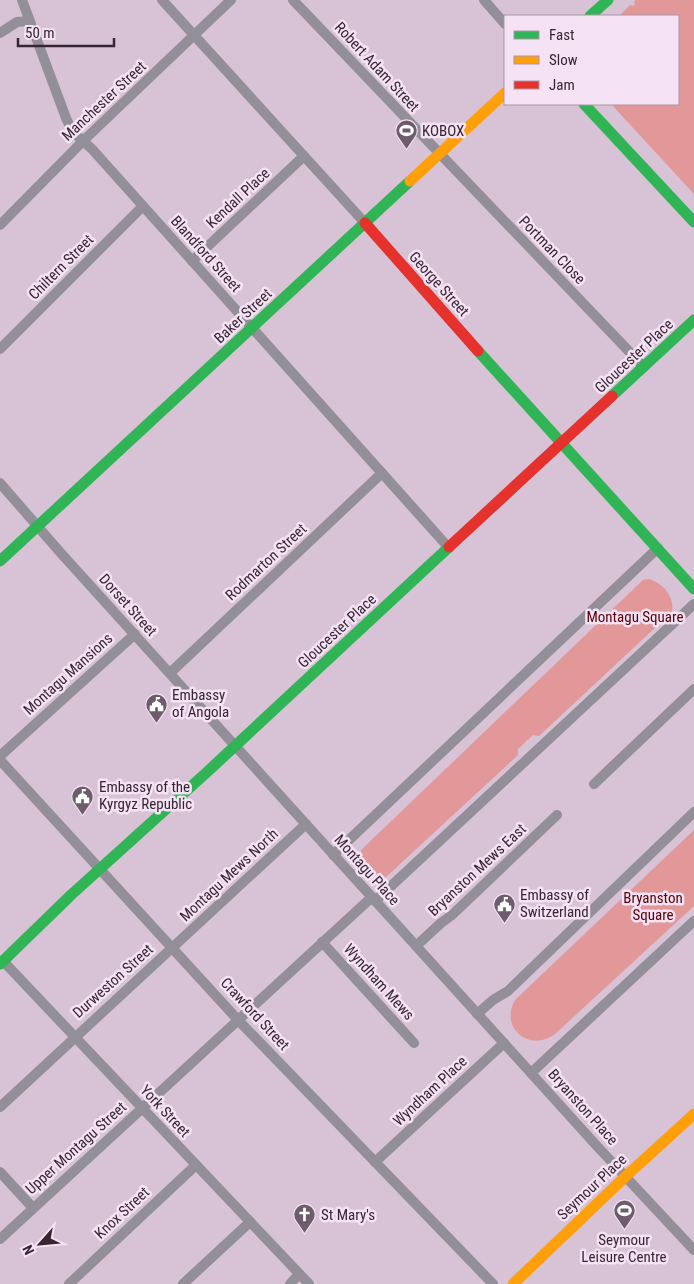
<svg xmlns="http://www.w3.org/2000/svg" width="694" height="1284" font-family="'Roboto Condensed',sans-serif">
	<rect width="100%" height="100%" fill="#d7c2d6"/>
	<g fill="#e29799">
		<polygon points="636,0 694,0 694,194 611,104 678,104 678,16 619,16 630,5 633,6 635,4 634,1"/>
		<path d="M 649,579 C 663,583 675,597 672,612 L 539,736 L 533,735 L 518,749 L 518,755 L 386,877 C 372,877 362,864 361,850 L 643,580 Z"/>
		<path d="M 694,830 L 694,906 L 555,1034 C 530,1053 499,1028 515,1000 Z"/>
	</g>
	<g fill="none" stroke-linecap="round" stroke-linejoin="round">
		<g stroke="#928f99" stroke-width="10">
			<polyline points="22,0 66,118 72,131 92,149 449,548"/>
			<polyline points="162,0 365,223"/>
			<polyline points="293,0 644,367"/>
			<polyline points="484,0 505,24"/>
			<polyline points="0,33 17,22 29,21"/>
			<polyline points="0,225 83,141 231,0"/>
			<polyline points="192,261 304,156"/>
			<polyline points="0,349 143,206"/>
			<polyline points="0,483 59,551 596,1145 694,1250"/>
			<polyline points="170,673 382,473"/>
			<polyline points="0,756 135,634"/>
			<polyline points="0,760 238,1020 493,1284"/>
			<polyline points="594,784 694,689"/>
			<polyline points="333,855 658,548"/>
			<polyline points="375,901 694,604"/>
			<polyline points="322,942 414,1043"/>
			<polyline points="416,946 441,923 452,915 557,815"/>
			<polyline points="3,961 309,1284"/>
			<polyline points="477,1014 493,1000 508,991 694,812"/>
			<polyline points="531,1073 694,921"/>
			<polyline points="0,1107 306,824"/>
			<polyline points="375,1162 504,1043"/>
			<polyline points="0,1172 33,1208"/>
			<polyline points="0,1239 372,897"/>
			<polyline points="69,1284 196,1165"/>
			<polyline points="183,1284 250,1222"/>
			<polyline points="290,1284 299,1274"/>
		</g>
		<g stroke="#30b455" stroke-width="11">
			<polyline points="590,16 608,0"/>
			<polyline points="584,104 694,222"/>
			<polyline points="478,351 694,589"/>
			<polyline points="612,396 694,320"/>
			<polyline points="0,561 410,181"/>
			<polyline points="0,964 71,895 206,773 449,547"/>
		</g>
		<g stroke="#ff9f0a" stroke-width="11">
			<polyline points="410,181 505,93"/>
			<polyline points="513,1284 626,1176 694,1114"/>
		</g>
		<g stroke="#e5322d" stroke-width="11">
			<polyline points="365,223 478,351"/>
			<polyline points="449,547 612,396"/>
		</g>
	</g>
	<defs>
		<symbol id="stadium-pin" viewBox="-11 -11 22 30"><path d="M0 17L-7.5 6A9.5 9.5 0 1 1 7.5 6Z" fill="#6d5d6c" stroke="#f5e2f4"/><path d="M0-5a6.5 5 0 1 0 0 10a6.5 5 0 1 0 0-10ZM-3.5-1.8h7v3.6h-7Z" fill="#fff"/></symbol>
		<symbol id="civic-pin" viewBox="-11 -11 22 30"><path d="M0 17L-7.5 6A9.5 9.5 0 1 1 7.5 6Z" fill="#6d5d6c" stroke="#f5e2f4"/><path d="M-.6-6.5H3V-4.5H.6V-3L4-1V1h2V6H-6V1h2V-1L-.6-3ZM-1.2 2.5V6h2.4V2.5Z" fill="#fff"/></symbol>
		<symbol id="church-pin" viewBox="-11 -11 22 30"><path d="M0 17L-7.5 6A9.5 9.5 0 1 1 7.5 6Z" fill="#6d5d6c" stroke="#f5e2f4"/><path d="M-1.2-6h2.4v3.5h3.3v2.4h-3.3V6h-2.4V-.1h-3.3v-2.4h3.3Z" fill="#fff"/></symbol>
	</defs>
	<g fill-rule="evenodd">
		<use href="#stadium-pin" x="394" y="118" width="25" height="34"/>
		<use href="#civic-pin" x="144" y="692" width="25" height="34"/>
		<use href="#civic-pin" x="70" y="784" width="25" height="34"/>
		<use href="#civic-pin" x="492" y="892" width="25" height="34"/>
		<use href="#stadium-pin" x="612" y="1198" width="25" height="34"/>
		<use href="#church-pin" x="292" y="1202" width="25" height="34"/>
	</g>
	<g text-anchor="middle" stroke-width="5" stroke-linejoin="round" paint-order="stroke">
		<g font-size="15" fill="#342633" stroke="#f5e2f4">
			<text transform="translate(377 67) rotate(47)" y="5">Robert Adam Street</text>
			<text transform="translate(104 101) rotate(-43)" y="5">Manchester Street</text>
			<text transform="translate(238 198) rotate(-43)" y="5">Kendall Place</text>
			<text transform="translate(552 250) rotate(46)" y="5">Portman Close</text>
			<text transform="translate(206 254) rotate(48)" y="5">Blandford Street</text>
			<text transform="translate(61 267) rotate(-45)" y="5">Chiltern Street</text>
			<text transform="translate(439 284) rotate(48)" y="5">George Street</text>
			<text transform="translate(243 316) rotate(-43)" y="5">Baker Street</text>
			<text transform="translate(634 356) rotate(-43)" y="5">Gloucester Place</text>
			<text transform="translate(266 562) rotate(-43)" y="5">Rodmarton Street</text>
			<text transform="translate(128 605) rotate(48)" y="5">Dorset Street</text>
			<text transform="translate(337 631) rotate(-43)" y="5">Gloucester Place</text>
			<text transform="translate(68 674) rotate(-42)" y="5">Montagu Mansions</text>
			<text transform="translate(367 870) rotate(48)" y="5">Montagu Place</text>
			<text transform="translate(477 870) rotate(-43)" y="5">Bryanston Mews East</text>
			<text transform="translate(229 875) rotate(-43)" y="5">Montagu Mews North</text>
			<text transform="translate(113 981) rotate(-42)" y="5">Durweston Street</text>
			<text transform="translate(379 982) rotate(48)" y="5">Wyndham Mews</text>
			<text transform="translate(255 1014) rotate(47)" y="5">Crawford Street</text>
			<text transform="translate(430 1091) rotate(-43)" y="5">Wyndham Place</text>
			<text transform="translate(583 1107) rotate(48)" y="5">Bryanston Place</text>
			<text transform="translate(165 1111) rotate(47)" y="5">York Street</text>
			<text transform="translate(76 1148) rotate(-42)" y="5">Upper Montagu Street</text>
			<text transform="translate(592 1187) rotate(-43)" y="5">Seymour Place</text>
			<text transform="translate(122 1213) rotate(-43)" y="5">Knox Street</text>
		</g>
		<g font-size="15" fill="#342633" stroke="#f5e2f4" text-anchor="start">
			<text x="422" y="136">KOBOX</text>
			<text x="172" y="700">Embassy<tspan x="172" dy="17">of Angola</tspan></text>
			<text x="99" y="792">Embassy of the<tspan x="99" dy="17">Kyrgyz Republic</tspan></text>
			<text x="520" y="900">Embassy of<tspan x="520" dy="17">Switzerland</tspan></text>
			<text x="321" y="1220">St Mary's</text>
			<text x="624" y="1245" text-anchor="middle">Seymour<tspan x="624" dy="17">Leisure Centre</tspan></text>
		</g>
		<g font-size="15" fill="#570104" stroke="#f5e2f4">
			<text x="635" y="622">Montagu Square</text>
			<text x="653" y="903">Bryanston<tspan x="653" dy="17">Square</tspan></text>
		</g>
	</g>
	<rect x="504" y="15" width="175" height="90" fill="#f5e2f4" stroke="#a897a7"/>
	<rect x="514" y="31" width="25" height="8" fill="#30b455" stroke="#a897a7"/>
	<text x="549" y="40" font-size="15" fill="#342633">Fast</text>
	<rect x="514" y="56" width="25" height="8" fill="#ff9f0a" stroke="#a897a7"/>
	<text x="549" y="65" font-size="15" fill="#342633">Slow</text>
	<rect x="514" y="81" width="25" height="8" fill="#e5322d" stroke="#a897a7"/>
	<text x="549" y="90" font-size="15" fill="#342633">Jam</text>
	<g transform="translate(40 1244) rotate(243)" stroke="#f5e2f4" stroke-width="4" paint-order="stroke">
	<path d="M0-4L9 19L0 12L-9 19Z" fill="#342633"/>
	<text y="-8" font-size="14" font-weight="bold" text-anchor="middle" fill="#342633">N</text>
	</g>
	<path d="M18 38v8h96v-8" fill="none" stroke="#342633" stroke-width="2.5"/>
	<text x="25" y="38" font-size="15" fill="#342633" stroke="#f5e2f4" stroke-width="4" paint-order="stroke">50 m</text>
</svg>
